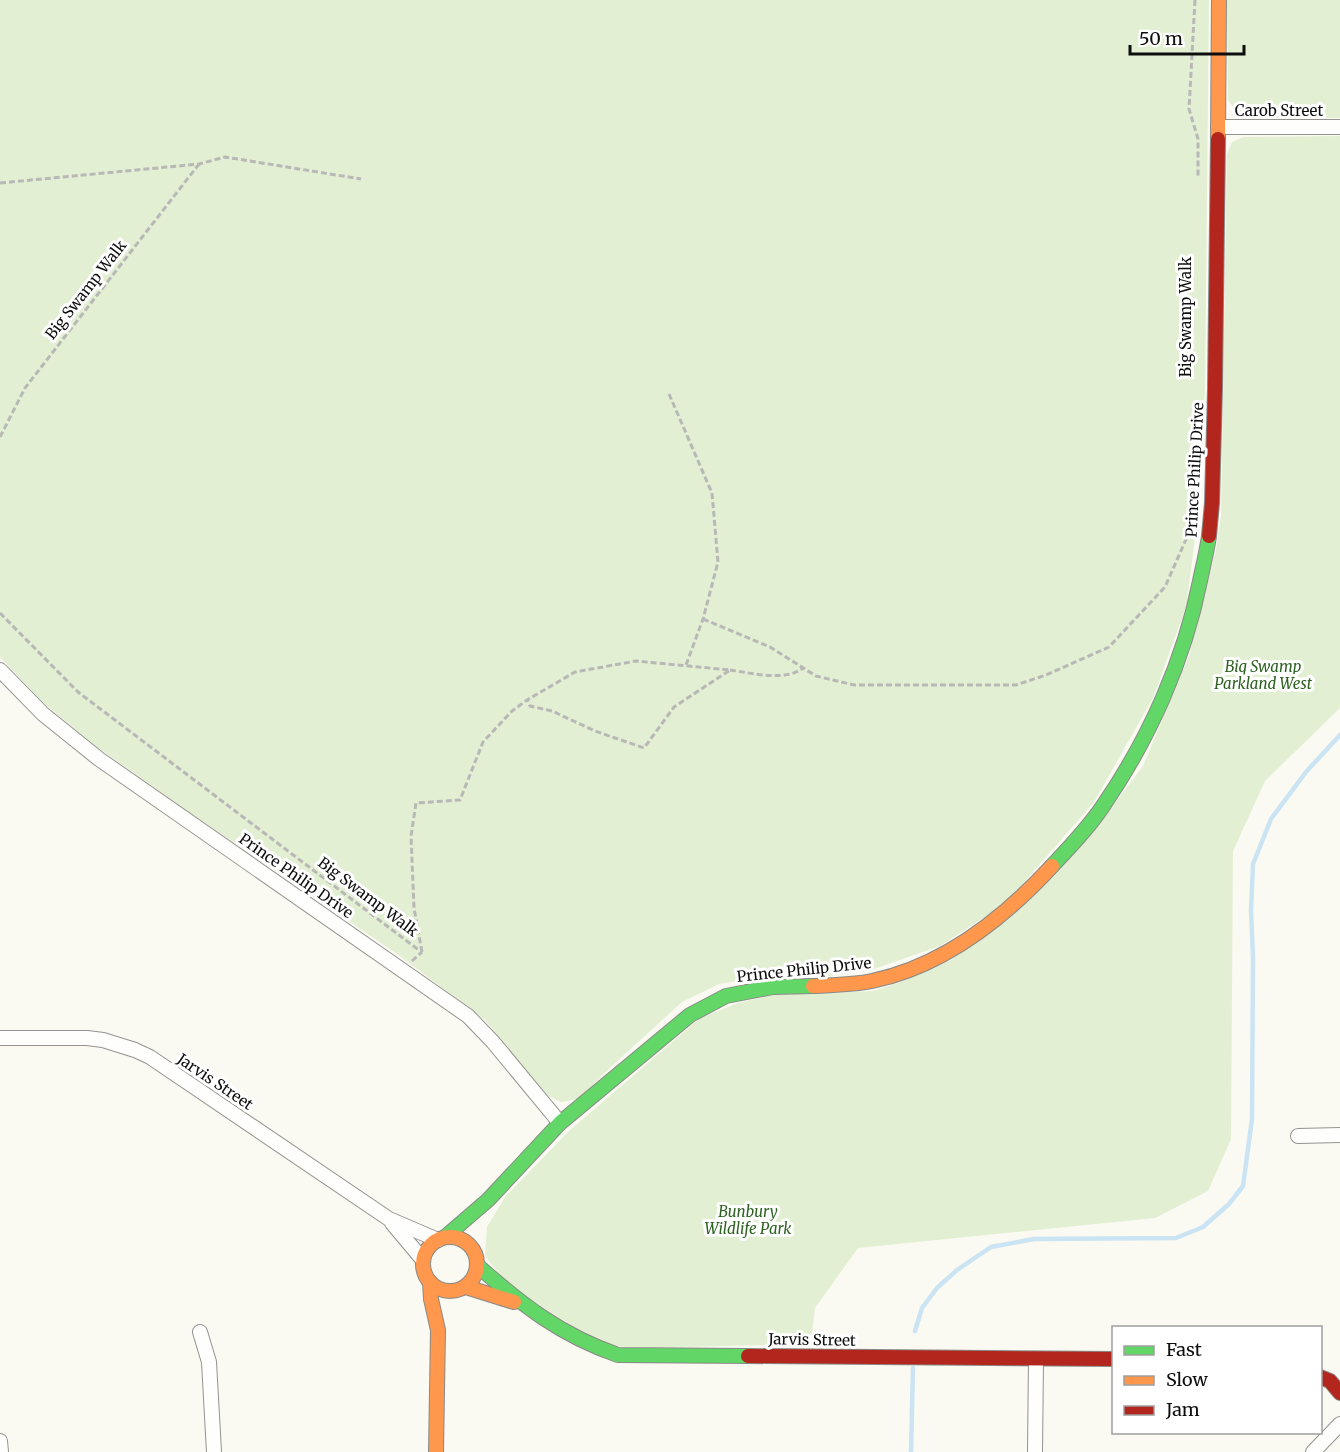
<svg xmlns="http://www.w3.org/2000/svg" width="1340" height="1452" font-family="Merriweather,serif">
	<rect width="100%" height="100%" fill="#faf9f2"/>
	<g fill="#e3efd3">
		<polygon points="0,0 1209,0 1205,388 1200,500 1186,607 1153,698 1094,802 1006,903 940,946 871,970 830,976 773,975 719,984 682,1002 613,1065 578,1099 561,1102 546,1095 485,1020 400,956 185,809 93,744 40,700 0,657"/>
		<polygon points="1227,0 1340,0 1340,118 1251,118 1237,112 1228,100"/>
		<polygon points="1340,136 1340,708 1265,781 1233,851 1231,1139 1208,1191 1155,1218 858,1248 815,1308 811,1344 629,1348 600,1343 526,1297 503,1279 485,1256 487,1227 505,1197 569,1131 700,1018 738,1003 772,995 873,991 901,982 951,960 1099,824 1143,766 1189,656 1216,550 1221,516 1227,154 1232,142 1243,137"/>
	</g>
	<g fill="none" stroke-linecap="round" stroke-linejoin="round">
		<g stroke="#cae4f3" stroke-width="4.5">
			<polyline points="915,1331 922,1308 937,1288 957,1270 991,1247 1034,1239 1176,1238 1203,1227 1229,1204 1243,1186 1252,1119 1253,958 1251,910 1253,864 1271,819 1306,772 1340,735"/>
			<polyline points="911,1452 913,1368"/>
		</g>
		<defs>
			<g id="street">
				<polyline points="1218,127 1340,127"/>
				<polyline points="0,670 43,714 99,759 468,1016 493,1042 560,1123"/>
				<polyline points="0,1038 87,1038 103,1040 135,1050 150,1057 389,1219 438,1240"/>
				<polyline points="1298,1136 1340,1135"/>
				<polyline points="392,1223 423,1260"/>
				<polyline points="200,1332 209,1362 214,1452"/>
				<polyline points="0,1441 1,1452"/>
				<polyline points="1035,1452 1036,1359"/>
				<polyline points="1313,1452 1340,1424"/>
			</g>
			<g id="fast">
				<path d="M 1052,866 C 1070,847 1089,827 1103,806 C 1149,739 1184,661 1200,581 C 1203,566 1207,551 1209,536"/>
				<polyline points="445,1237 488,1200 560,1123 690,1015 726,996 773,987 813,986"/>
				<path d="M 478,1266 C 522,1305 562,1336 618,1355 L 748,1356"/>
			</g>
			<g id="slow">
				<polyline points="1218,139 1219,0"/>
				<path d="M 813,986 C 832,985 853,985 872,981 C 944,966 1004,918 1052,866"/>
				<circle cx="450" cy="1264" r="27"/>
				<polyline points="430,1282 431,1299 438,1330 436,1452"/>
				<polyline points="466,1287 514,1302"/>
			</g>
			<g id="jam">
				<polyline points="1209,536 1212,503 1215,388 1218,139"/>
				<polyline points="748,1356 1114,1359"/>
				<polyline points="1320,1377 1330,1381 1340,1393"/>
			</g>
		</defs>
		<use href="#street" stroke="#949390" stroke-width="16"/>
		<use href="#fast" stroke="#8a8a87" stroke-width="16"/>
		<use href="#slow" stroke="#8a8a87" stroke-width="16"/>
		<use href="#jam" stroke="#8a8a87" stroke-width="16"/>
		<g stroke="#b8b8b6" stroke-width="3" stroke-dasharray="6 3" stroke-linecap="butt">
			<polyline points="1195,0 1189,109 1198,139 1198,177"/>
			<polyline points="0,183 199,164 225,157 361,179"/>
			<polyline points="669,394 712,493 718,562 703,619 686,665"/>
			<polyline points="0,437 25,388 199,164"/>
			<polyline points="0,613 78,692 420,951"/>
			<polyline points="703,619 770,647 816,676 854,685 1016,685 1046,675 1109,647 1165,587 1188,535 1194,471"/>
			<path d="M 730,670 C 752,673 785,682 803,668"/>
			<polyline points="422,952 414,908 411,836 416,803 460,800 483,742 512,711 527,700 575,672 636,661 730,670 674,707 644,748 595,731 552,711 530,706 527,700"/>
			<polyline points="412,961 422,952"/>
		</g>
		<use href="#street" stroke="#fefefd" stroke-width="14"/>
		<use href="#fast" stroke="#63d668" stroke-width="14"/>
		<use href="#slow" stroke="#ff974d" stroke-width="14"/>
		<use href="#jam" stroke="#b3261e" stroke-width="14"/>
	</g>
	<g text-anchor="middle" stroke-width="6" stroke-linejoin="round" paint-order="stroke">
		<g font-size="15" fill="#0d0d0d" stroke="#fff">
			<text x="1279" y="116">Carob Street</text>
			<text transform="translate(86 290) rotate(-52)" y="5">Big Swamp Walk</text>
			<text transform="translate(1186 317) rotate(-90)" y="5">Big Swamp Walk</text>
			<text transform="translate(1195 470) rotate(-87)" y="5">Prince Philip Drive</text>
			<text transform="translate(296 876) rotate(35)" y="5">Prince Philip Drive</text>
			<text transform="translate(368 897) rotate(37)" y="5">Big Swamp Walk</text>
			<text transform="translate(804 970) rotate(-6)" y="5">Prince Philip Drive</text>
			<text transform="translate(215 1082) rotate(34)" y="5">Jarvis Street</text>
			<text transform="translate(812 1340) rotate(1)" y="5">Jarvis Street</text>
		</g>
		<g font-size="15" font-style="italic" fill="#2d6220" stroke="#fff">
			<text x="1263" y="672">Big Swamp<tspan x="1263" dy="17">Parkland West</tspan></text>
			<text x="748" y="1217">Bunbury<tspan x="748" dy="17">Wildlife Park</tspan></text>
		</g>
	</g>
	<rect x="1112" y="1326" width="210" height="108" fill="#ffffff" stroke="#9e9e9e" stroke-width="1.5"/>
	<rect x="1124" y="1346" width="30" height="9" fill="#63d668" stroke="#9e9e9e" stroke-width="1.5"/>
	<text x="1166" y="1356" font-size="18" fill="#0d0d0d">Fast</text>
	<rect x="1124" y="1376" width="30" height="9" fill="#ff974d" stroke="#9e9e9e" stroke-width="1.5"/>
	<text x="1166" y="1386" font-size="18" fill="#0d0d0d">Slow</text>
	<rect x="1124" y="1406" width="30" height="9" fill="#b3261e" stroke="#9e9e9e" stroke-width="1.5"/>
	<text x="1166" y="1416" font-size="18" fill="#0d0d0d">Jam</text>
	<path d="M1130 45v9h114v-9" fill="none" stroke="#0d0d0d" stroke-width="3"/>
	<text x="1139" y="45" font-size="18" fill="#0d0d0d" stroke="#ffffff" stroke-width="4.5" paint-order="stroke">50 m</text>
</svg>
